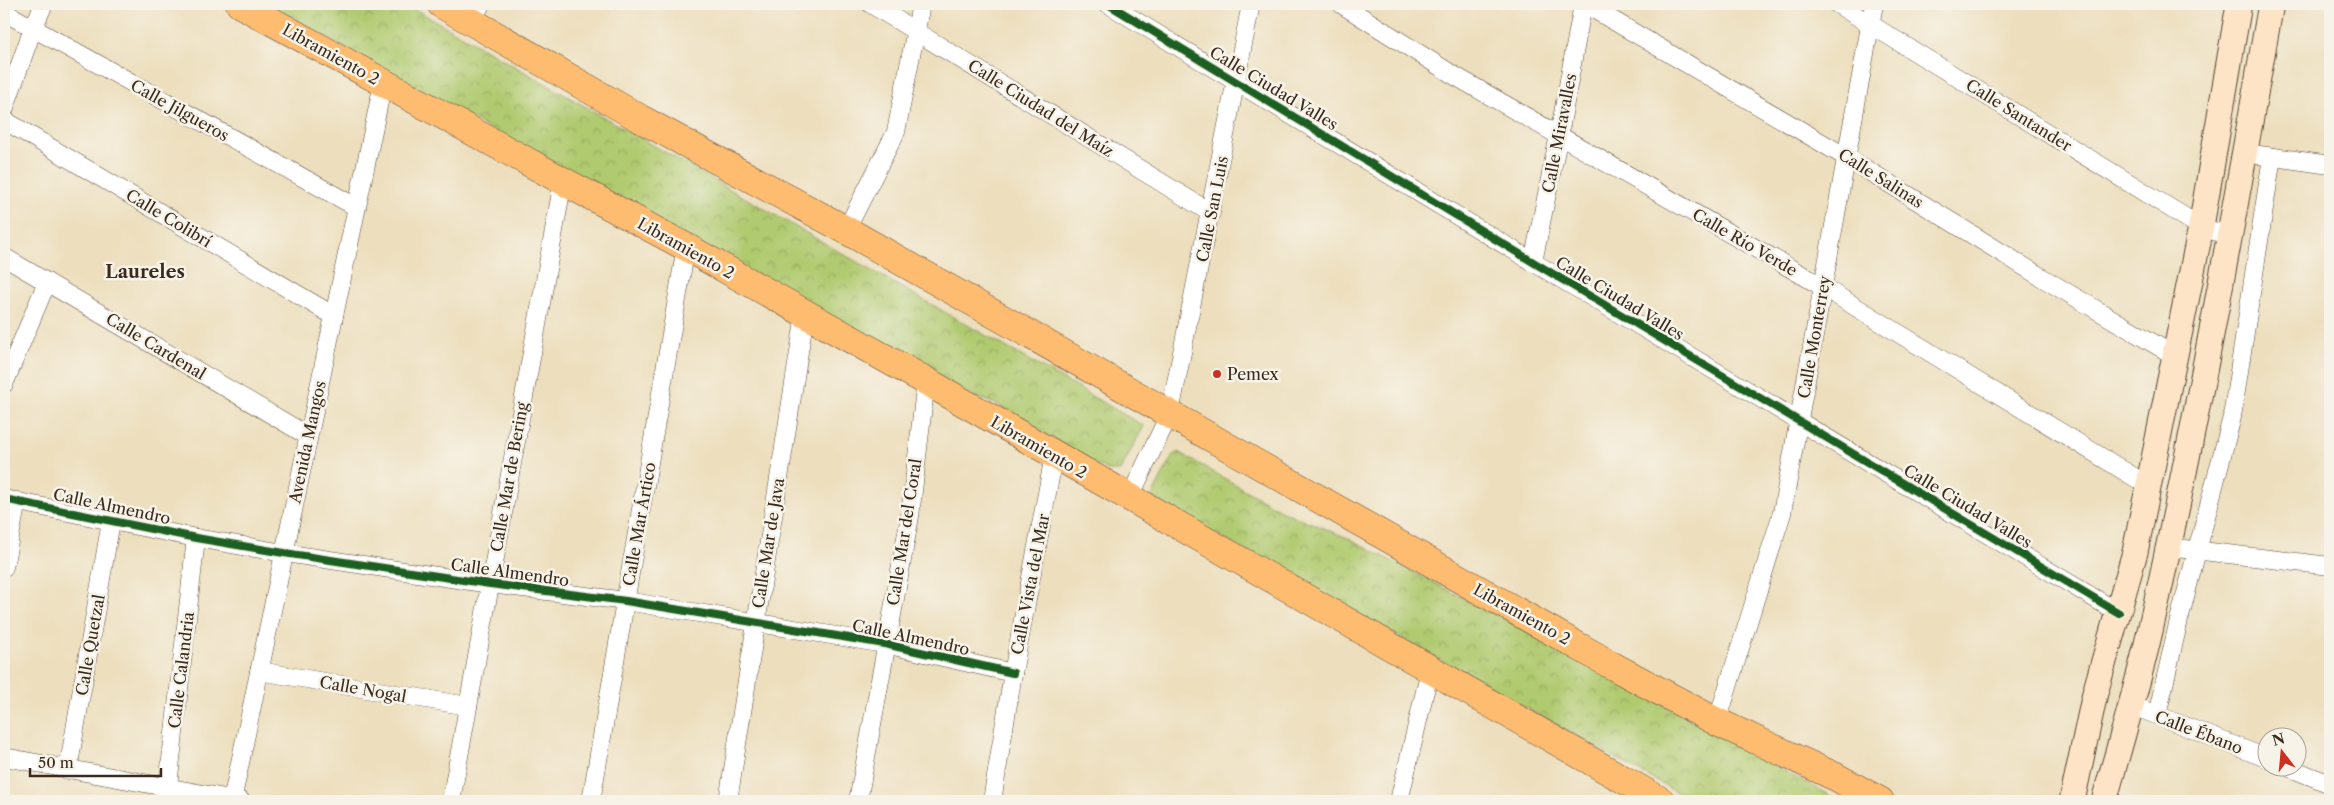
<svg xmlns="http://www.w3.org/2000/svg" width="2334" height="805" font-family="'Libre Caslon Text',serif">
	<defs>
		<pattern id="park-crowns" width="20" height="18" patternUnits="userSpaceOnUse" patternTransform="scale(1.25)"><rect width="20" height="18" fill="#b0ca70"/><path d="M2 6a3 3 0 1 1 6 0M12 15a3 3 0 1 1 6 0" fill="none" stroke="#90a45b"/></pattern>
	</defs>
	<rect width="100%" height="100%" fill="#f7f3e8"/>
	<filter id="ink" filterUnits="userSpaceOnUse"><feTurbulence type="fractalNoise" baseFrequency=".02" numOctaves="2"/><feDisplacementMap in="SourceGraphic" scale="10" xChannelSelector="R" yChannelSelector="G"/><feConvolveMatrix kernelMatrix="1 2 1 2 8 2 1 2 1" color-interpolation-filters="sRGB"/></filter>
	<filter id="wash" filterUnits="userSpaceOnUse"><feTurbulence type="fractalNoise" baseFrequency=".0096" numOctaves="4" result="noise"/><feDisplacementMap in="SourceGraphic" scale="20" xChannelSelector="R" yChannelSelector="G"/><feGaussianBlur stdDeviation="1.12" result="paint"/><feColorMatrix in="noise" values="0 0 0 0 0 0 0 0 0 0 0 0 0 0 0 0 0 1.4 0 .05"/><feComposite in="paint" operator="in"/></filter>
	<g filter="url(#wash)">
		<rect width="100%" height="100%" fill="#eddfbe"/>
		<g fill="url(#park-crowns)" stroke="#767a47">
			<polygon points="267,4 406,4 1144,426 1120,471 1111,471 1097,465 1000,406 946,385"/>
			<polygon points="1178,452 1280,510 1350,539 1559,648 1840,801 1692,801 1151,498 1173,455"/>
		</g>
	</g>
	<g filter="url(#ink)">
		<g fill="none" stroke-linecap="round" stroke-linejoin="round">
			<defs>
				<g id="street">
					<polyline points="871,4 1211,213"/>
					<polyline points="1108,4 1533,262 2119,613"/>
					<polyline points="1341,4 1450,73 1823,287 2147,485"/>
					<polyline points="1585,4 1846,157 2046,280 2175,356"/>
					<polyline points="1837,4 2201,227 2229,236"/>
					<polyline points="4,12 356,207"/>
					<polyline points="472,21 481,4"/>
					<polyline points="4,110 33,28 44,4"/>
					<polyline points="4,120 334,316"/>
					<polyline points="2245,153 2330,165"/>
					<polyline points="846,230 896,132 921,4"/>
					<polyline points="4,257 308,436"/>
					<polyline points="1533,262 1559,135 1583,4"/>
					<polyline points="4,384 47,282"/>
					<polyline points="4,499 196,538 284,553 490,584 626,601 885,644 1013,673"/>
					<polyline points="1129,499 1170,413 1251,4"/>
					<polyline points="2168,547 2330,566"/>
					<polyline points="4,567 17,501"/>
					<polyline points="259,671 468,706"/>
					<polyline points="2131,705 2266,758"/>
					<polyline points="2157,715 2179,620 2232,417 2272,157"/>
					<polyline points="1717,722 1782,513 1874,4"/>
					<polyline points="4,757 241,801"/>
					<polyline points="2290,768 2330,784"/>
					<polyline points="68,770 111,521"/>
					<polyline points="164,801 168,786 196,538"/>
					<polyline points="232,801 383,83"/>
					<polyline points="451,801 563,181"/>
					<polyline points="591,801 686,247"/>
					<polyline points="728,801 805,314"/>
					<polyline points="858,801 910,516 926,381"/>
					<polyline points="992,801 1013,673 1054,456"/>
					<polyline points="1399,801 1430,670"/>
				</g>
				<g id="secondary">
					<polyline points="2072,801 2095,693 2135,552 2201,227 2239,4"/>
					<path d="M 2104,801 C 2120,745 2137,688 2150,631 C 2197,423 2234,214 2271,4"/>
				</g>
				<g id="primary">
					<polyline points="240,4 563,181 686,247 926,381 1661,801"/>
					<polyline points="441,4 641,119 846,230 1613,666 1717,722 1836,777 1880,801"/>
				</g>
			</defs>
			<use href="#street" stroke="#564536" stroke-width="19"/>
			<use href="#secondary" stroke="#564536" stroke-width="27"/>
			<use href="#primary" stroke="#564536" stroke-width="29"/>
			<use href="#street" stroke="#fff" stroke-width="18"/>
			<use href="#secondary" stroke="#fee4c6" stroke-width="25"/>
			<use href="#primary" stroke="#fdbc70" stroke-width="28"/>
			<defs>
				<g id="cycleway">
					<polyline points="1108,4 1533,262 2119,613"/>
					<polyline points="4,499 196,538 284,553 490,584 626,601 885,644 1013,673"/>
				</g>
			</defs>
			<use href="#cycleway" stroke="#f7f3e8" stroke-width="11"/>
			<use href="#cycleway" stroke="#1b5e20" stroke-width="8"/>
		</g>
	</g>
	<circle fill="#c8321e" stroke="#f7f3e8" stroke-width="2" cx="1217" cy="374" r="5"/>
	<g text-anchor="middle" stroke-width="5" stroke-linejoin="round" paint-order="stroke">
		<g font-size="16" fill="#3b2a1e" stroke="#f7f3e8">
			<text transform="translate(331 54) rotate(29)" y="6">Libramiento 2</text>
			<text transform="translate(1274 88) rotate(31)" y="6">Calle Ciudad Valles</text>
			<text transform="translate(1041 108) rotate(32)" y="6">Calle Ciudad del Maíz</text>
			<text transform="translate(180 110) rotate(29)" y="6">Calle Jilgueros</text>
			<text transform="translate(2019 115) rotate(32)" y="6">Calle Santander</text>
			<text transform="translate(1559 133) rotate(-79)" y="6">Calle Miravalles</text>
			<text transform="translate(1881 178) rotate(32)" y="6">Calle Salinas</text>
			<text transform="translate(1212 209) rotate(-79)" y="6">Calle San Luis</text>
			<text transform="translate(169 218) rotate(31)" y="6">Calle Colibrí</text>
			<text transform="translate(1745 242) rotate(30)" y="6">Calle Río Verde</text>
			<text transform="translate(686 248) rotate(29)" y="6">Libramiento 2</text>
			<text transform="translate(1620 298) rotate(31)" y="6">Calle Ciudad Valles</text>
			<text transform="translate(1814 337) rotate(-80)" y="6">Calle Monterrey</text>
			<text transform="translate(156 346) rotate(31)" y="6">Calle Cardenal</text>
			<text transform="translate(307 442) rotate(-78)" y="6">Avenida Mangos</text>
			<text transform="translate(1039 447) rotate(30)" y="6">Libramiento 2</text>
			<text transform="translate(509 477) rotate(-80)" y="6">Calle Mar de Bering</text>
			<text transform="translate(112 506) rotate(12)" y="6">Calle Almendro</text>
			<text transform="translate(1968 506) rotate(31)" y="6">Calle Ciudad Valles</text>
			<text transform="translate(639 524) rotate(-80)" y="6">Calle Mar Ártico</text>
			<text transform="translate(904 532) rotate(-81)" y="6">Calle Mar del Coral</text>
			<text transform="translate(768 543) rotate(-81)" y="6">Calle Mar de Java</text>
			<text transform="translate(510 572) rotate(8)" y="6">Calle Almendro</text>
			<text transform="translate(1030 584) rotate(-79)" y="6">Calle Vista del Mar</text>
			<text transform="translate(1522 614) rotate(29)" y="6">Libramiento 2</text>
			<text transform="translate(911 637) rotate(12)" y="6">Calle Almendro</text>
			<text transform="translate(90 645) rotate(-80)" y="6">Calle Quetzal</text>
			<text transform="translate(181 670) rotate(-83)" y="6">Calle Calandria</text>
			<text transform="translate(363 689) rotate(10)" y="6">Calle Nogal</text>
			<text transform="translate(2199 732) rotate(21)" y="6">Calle Ébano</text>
		</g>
		<g font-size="16" fill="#3b2a1e" stroke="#f7f3e8" text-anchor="start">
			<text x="1227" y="380">Pemex</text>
		</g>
		<g font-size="18" font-weight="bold" fill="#3b2a1e" stroke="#f7f3e8">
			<text x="145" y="278">Laureles</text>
		</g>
	</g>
	<rect width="2334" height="805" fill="none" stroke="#f7f3e8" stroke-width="20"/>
	<g transform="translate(2282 752) rotate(344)"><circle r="24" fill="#f7f3e8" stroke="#aca397"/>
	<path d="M0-4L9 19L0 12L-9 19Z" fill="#c8321e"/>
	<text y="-8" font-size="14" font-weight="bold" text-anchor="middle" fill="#3b2a1e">N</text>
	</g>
	<path d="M30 768v8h131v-8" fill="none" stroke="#3b2a1e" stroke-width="2.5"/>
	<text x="38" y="768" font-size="15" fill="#3b2a1e" stroke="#f7f3e8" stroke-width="4" paint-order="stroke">50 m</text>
</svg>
